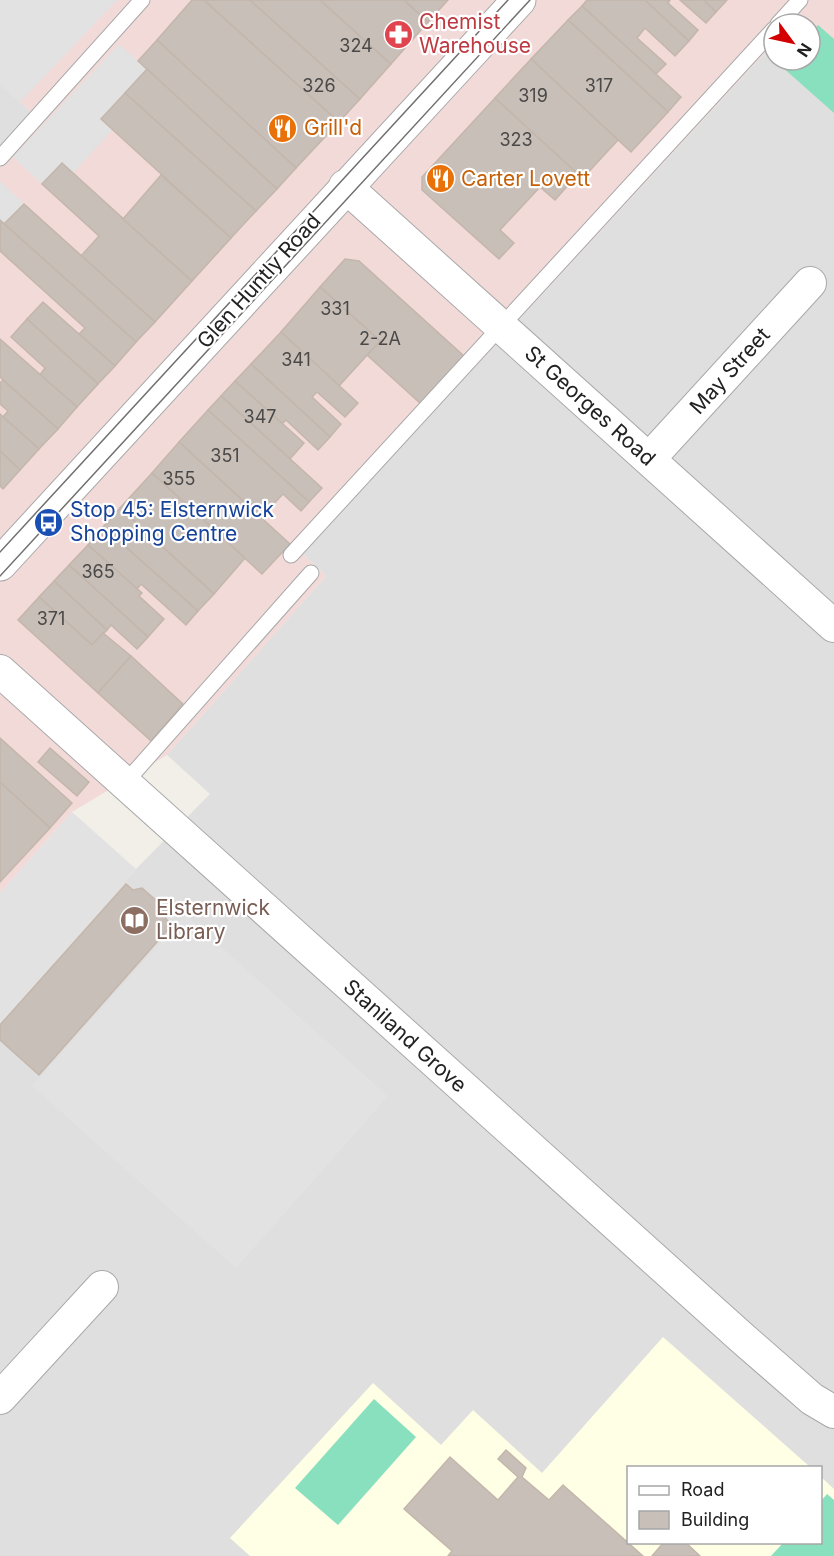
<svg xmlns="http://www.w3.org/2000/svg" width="834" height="1556" font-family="Inter,sans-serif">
	<rect width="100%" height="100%" fill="#f2efe9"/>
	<g fill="#e0dfdf" fill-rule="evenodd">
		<path d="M 774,43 L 774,60 L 810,60 L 834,77 L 834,1556 L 0,1556 L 0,1023 L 136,869 L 210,794 L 167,755 L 326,576 L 303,554 ZM 628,1468 L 820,1468 L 820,1542 L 628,1542 Z"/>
		<polygon points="0,84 31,112 0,146"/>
	</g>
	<polygon fill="#f2dad9" points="0,0 834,0 834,77 810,55 810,24 774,24 774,43 303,554 326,576 167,755 72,812 0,893 0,146 31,112 0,84"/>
	<polygon fill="#ffffe5" points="663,1337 810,1467 628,1468 628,1542 820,1542 821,1477 834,1489 834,1556 250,1556 230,1538 373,1383 441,1445 473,1410 542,1473"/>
	<g fill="#88e0be">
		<polygon points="818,25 834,39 834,113 781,66 787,60 810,60 810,34"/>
		<polygon points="374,1399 416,1437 338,1525 295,1488"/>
		<polygon points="827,1494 834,1500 834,1556 771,1556 783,1543 820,1542 821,1501"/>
	</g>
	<g fill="#e2e2e2">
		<polygon points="0,0 117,0 20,102 0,84"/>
		<polygon points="119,44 147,69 101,119 112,130 73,173 62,163 42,184 13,157"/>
		<polygon points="0,181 24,204 4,224 0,220"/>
		<polygon points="72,812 136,869 0,1023 0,893"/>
		<polygon points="185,915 388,1096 236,1268 32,1086"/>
	</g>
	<g fill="#c7bfb8" stroke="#c4b6ab" stroke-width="1.5">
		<polygon points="192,0 204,0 339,122 296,168 157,40"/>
		<polygon points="204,0 250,0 360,99 339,122"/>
		<polygon points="250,0 320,0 391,64 360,99"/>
		<polygon points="320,0 404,0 428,22 391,64"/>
		<polygon points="404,0 448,0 428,22"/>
		<polygon points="587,0 645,0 689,41 675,56 645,28 637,38 666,64 656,74 582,6"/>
		<polygon points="645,0 670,0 668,3 698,30 689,41"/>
		<polygon points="680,0 704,0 716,12 706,23"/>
		<polygon points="704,0 727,0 716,12"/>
		<polygon points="582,6 681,97 668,112 568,20"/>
		<polygon points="568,20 668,112 631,152 531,59"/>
		<polygon points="157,40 296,168 277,189 138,61"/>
		<polygon points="531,59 618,140 582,179 495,98"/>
		<polygon points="147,69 277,189 256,211 125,93"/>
		<polygon points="125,93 256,211 231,238 101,119"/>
		<polygon points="495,98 578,174 555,200 540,187 500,230 514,243 499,259 422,190 422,177"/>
		<polygon points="62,163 192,281 155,322 81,256 99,236 42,184"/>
		<polygon points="161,175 231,238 192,281 123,219"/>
		<polygon points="24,204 155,322 136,342 4,224"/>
		<polygon points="0,220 136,342 115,366 79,334 85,328 0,251"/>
		<polygon points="345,259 359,261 464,356 421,404 367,355 380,341 320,287"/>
		<polygon points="320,287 380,341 339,386 281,332"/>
		<polygon points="43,302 115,366 98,384 27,319"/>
		<polygon points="27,319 98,384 77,407 40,375 45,368 11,337"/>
		<polygon points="281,332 358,403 345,417 317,392 312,397 341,424 330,437 251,364"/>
		<polygon points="0,339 77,407 58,429 0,377"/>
		<polygon points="251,364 330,437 318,450 286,420 282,424 235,381"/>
		<polygon points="3,380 58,429 39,449 3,417 8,411 0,404 0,383"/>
		<polygon points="235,381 304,443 290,459 221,396"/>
		<polygon points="221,396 322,488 309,502 208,410"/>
		<polygon points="208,410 309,502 301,511 283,494 261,517 179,442"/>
		<polygon points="0,414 39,449 20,470 0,451"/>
		<polygon points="179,442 290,544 262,574 152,473"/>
		<polygon points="0,451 20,470 3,489 0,486"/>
		<polygon points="152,473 245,558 214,594 120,508"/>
		<polygon points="120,508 214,594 198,611 103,527"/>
		<polygon points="103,527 198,611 186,625 141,584 137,589 88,545"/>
		<polygon points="88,545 142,593 139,596 164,619 148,637 69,565"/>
		<polygon points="69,565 148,637 137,649 111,625 107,630 54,581"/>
		<polygon points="54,581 107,630 92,645 39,597"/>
		<polygon points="39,597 92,645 103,633 131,656 98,693 18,620"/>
		<polygon points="131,656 183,704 151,741 98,693"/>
		<polygon points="0,738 72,803 50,828 0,782"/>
		<polygon points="50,748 89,782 77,796 38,762"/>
		<polygon points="0,782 50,828 0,882"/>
		<polygon points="126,884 133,890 142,888 166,909 166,919 172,925 39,1075 0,1040 0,1025"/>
		<polygon points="506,1450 526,1468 522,1477 549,1500 563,1485 643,1556 448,1556 452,1551 404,1509 450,1457 498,1500 518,1477 498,1459"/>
		<polygon points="664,1542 685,1542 700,1556 652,1556"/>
	</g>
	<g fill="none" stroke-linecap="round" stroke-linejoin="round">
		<defs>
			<g id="service">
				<polyline points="778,24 800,0"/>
				<polyline points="0,158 142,0"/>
				<polyline points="291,555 774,29"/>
				<polyline points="124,784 311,573"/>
			</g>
			<g id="minor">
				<polyline points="345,186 834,626"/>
				<polyline points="649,459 810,283"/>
				<polyline points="0,671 741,1337 812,1399 834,1412"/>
				<polyline points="0,1398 102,1287"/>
			</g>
			<polyline id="tertiary" points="0,564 519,0"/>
		</defs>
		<use href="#service" stroke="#a9a9a9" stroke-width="17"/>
		<use href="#minor" stroke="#a9a9a9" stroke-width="34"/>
		<use href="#tertiary" stroke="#a9a9a9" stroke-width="35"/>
		<use href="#service" stroke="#fff" stroke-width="15"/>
		<use href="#minor" stroke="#fff" stroke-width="32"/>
		<use href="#tertiary" stroke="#fff" stroke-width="33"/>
		<g stroke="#707070" stroke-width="1.5">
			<polyline points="0,552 508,0"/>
			<polyline points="0,576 530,0"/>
		</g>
	</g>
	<defs>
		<symbol id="pharmacy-disc" viewBox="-11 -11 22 22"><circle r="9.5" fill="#e0444e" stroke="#fff"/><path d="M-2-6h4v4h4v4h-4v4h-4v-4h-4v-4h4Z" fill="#fff"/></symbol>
		<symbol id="restaurant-disc" viewBox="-11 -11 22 22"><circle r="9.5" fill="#e8710a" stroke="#fff"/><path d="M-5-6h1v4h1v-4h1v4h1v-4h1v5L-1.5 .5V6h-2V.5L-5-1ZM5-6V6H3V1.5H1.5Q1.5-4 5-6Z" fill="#fff"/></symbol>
		<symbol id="bus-disc" viewBox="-11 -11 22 22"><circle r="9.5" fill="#1a4fb4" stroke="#fff"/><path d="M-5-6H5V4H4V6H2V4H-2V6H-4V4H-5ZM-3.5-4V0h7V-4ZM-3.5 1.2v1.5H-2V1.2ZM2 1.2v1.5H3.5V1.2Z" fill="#fff"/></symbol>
		<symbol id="library-disc" viewBox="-11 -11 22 22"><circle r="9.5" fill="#8d6e63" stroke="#fff"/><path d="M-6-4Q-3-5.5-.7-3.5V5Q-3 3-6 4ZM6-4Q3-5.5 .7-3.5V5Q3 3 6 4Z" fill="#fff"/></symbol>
	</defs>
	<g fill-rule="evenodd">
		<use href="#pharmacy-disc" x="382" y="18" width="33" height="33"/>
		<use href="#restaurant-disc" x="266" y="112" width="33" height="33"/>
		<use href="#restaurant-disc" x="424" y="162" width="33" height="33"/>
		<use href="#bus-disc" x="32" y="506" width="33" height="33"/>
		<use href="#library-disc" x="118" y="904" width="33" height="33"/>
	</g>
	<g text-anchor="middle" stroke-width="4.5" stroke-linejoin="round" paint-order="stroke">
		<g font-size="18" fill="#4b4948">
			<text x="356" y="52">324</text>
			<text x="319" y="92">326</text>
			<text x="599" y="92">317</text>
			<text x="533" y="102">319</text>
			<text x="516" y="146">323</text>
			<text x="335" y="315">331</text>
			<text x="380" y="345">2-2A</text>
			<text x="296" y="366">341</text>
			<text x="260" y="423">347</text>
			<text x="225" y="462">351</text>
			<text x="179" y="485">355</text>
			<text x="98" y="578">365</text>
			<text x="51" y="625">371</text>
		</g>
		<g font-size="21" fill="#be3a42" stroke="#fff" text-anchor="start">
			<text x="419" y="29">Chemist<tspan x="419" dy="24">Warehouse</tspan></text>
		</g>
		<g font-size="21" fill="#c56008" stroke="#fff" text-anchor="start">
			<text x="304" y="135">Grill'd</text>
			<text x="461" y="186">Carter Lovett</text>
		</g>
		<g font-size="21" fill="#222" stroke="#fff">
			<text transform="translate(259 281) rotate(-48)" y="7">Glen Huntly Road</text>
			<text transform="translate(730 371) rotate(-48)" y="7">May Street</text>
			<text transform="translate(590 406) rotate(42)" y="7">St Georges Road</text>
			<text transform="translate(405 1036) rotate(42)" y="7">Staniland Grove</text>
		</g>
		<g font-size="21" fill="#164399" stroke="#fff" text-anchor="start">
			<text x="70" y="517">Stop 45: Elsternwick<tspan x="70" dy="24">Shopping Centre</tspan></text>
		</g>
		<g font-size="21" fill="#785e54" stroke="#fff" text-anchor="start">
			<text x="156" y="915">Elsternwick<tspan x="156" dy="24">Library</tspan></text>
		</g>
	</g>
	<rect x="627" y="1466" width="195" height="78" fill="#ffffff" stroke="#a7a7a7" stroke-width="1.5"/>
	<rect x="639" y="1486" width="30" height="9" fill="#ffffff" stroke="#a7a7a7" stroke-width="1.5"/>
	<text x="681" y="1496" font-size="18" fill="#222222">Road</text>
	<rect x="639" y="1511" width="30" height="18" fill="#c7bfb8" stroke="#a7a7a7" stroke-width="1.5"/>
	<text x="681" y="1526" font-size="18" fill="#222222">Building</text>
	<g transform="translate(792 42) rotate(123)"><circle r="28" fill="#ffffff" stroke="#a7a7a7" stroke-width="1.5"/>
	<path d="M0-4.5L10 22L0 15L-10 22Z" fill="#d40000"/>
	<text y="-9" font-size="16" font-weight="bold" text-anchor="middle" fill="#222222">N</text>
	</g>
</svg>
